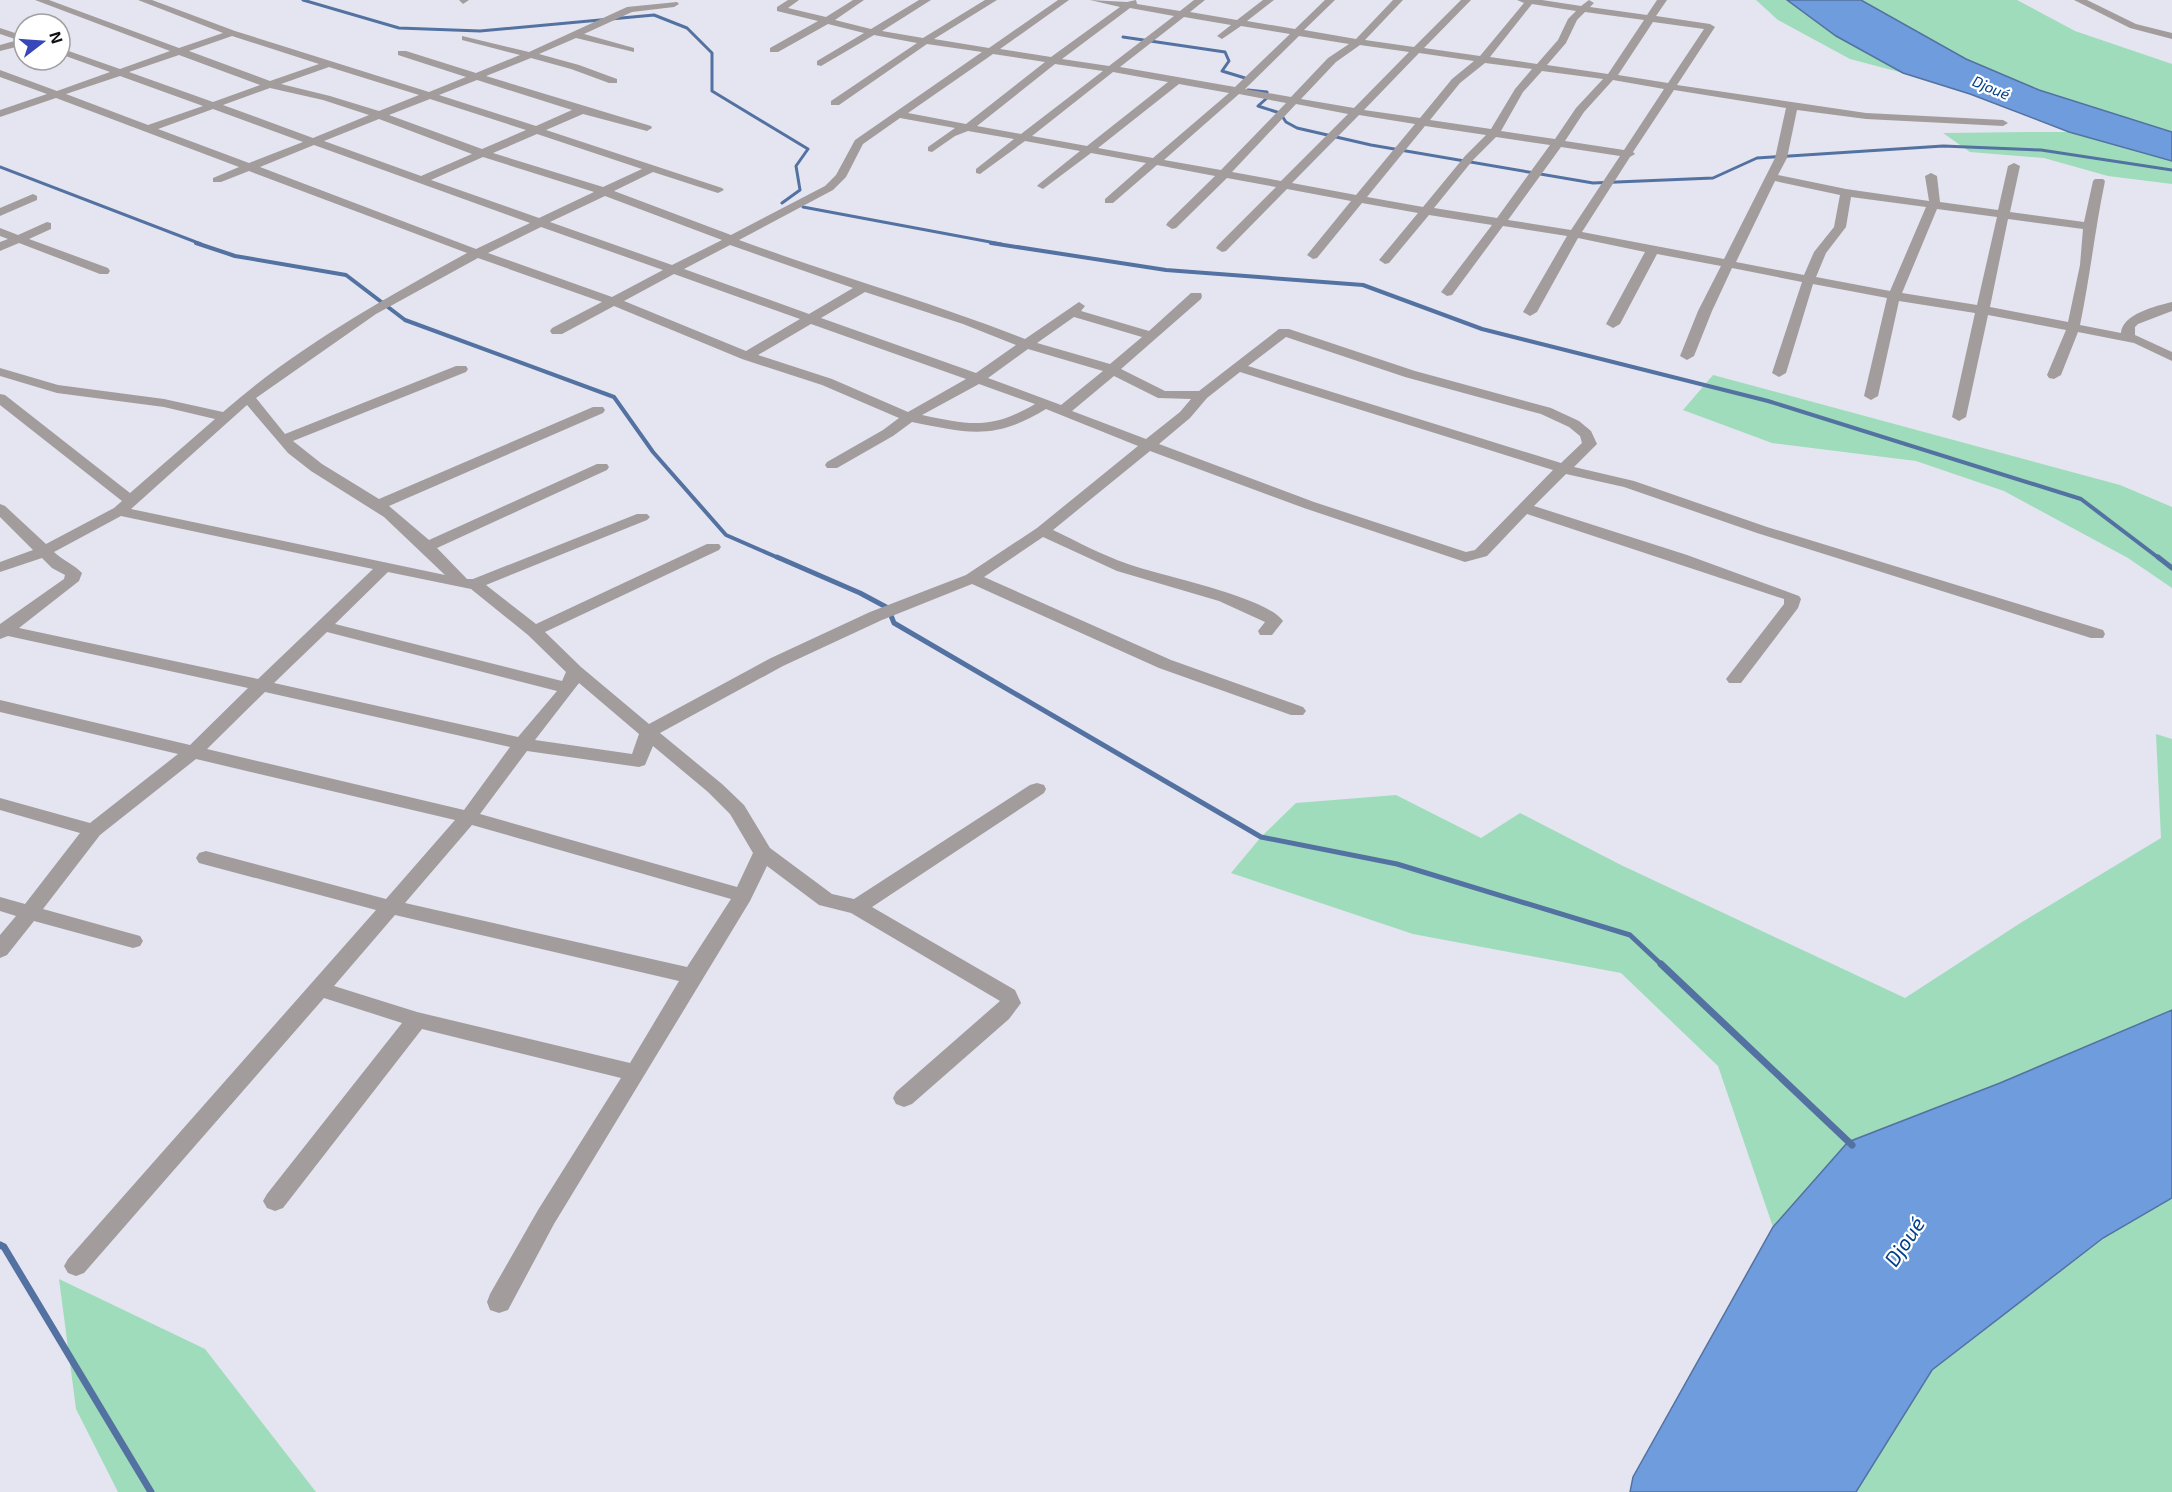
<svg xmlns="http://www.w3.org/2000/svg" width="2172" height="1492" font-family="'Exo 2',sans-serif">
	<rect width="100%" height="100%" fill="#e4e5f0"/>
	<g fill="#9edcbc">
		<polygon points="1756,0 1787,0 1836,36 1903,73 1850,59 1778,20"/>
		<polygon points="1861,0 2017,0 2075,31 2172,64 2172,132 2039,90 1966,59"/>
		<polygon points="2028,132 2069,132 2172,161 2172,184 2108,176 2044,158 1970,152 1943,133"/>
		<polygon points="1713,375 2120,485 2172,507 2172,588 2128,558 2004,491 1916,461 1772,443 1683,410"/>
		<polygon points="2156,734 2172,739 2172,1010 2000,1083 1848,1142 1773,1227 1718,1066 1621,973 1413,934 1231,873 1261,837 1296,803 1396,795 1481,838 1520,813 1621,865 1905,998 2022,922 2161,838"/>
		<polygon points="2172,1198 2172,1492 1856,1492 1932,1370 2103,1238"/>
		<polygon points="59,1279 205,1349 316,1492 118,1492 76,1409"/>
	</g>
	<g fill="#6f9cdd" stroke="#5372a1" stroke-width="1.5">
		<polygon points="1787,0 1861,0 1966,59 2039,90 2172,132 2172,161 2069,132 1970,94 1903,73 1836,36"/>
		<polygon points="2172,1010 2172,1198 2103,1238 1932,1370 1856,1492 1630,1492 1633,1477 1773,1227 1848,1142 2000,1083"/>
	</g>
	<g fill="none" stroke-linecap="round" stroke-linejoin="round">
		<g stroke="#5372a1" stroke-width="3">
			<polyline points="303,0 399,28 480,31 654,15 687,28 712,53 712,91 808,149 796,166 800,190 782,203"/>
			<polyline points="1123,37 1225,52 1229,61 1222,71 1245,78 1244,82"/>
			<polyline points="1248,90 1267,92 1267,98 1258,106 1280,113 1286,122 1297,128 1371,145 1593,183 1713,178 1757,158 1943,146 2041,150 2172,170"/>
			<polyline points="0,167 201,244"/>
			<polyline points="803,207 1001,244"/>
		</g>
		<g stroke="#5372a1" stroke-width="4">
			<polyline points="196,243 235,256 346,275 405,320 614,397 653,452 726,535 781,559"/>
			<polyline points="991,243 1166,270 1363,285 1482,329 1768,401 2081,499 2160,559"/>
		</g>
		<g stroke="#5372a1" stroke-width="5">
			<polyline points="777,557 860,593 888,608 894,623 1261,837 1397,864 1630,935 1663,966"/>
			<polyline points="2158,557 2172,568"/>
		</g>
		<g stroke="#5372a1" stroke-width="7">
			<polyline points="1661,964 1852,1145"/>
			<polyline points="0,1245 4,1247 151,1492"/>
		</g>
		<g fill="#a29c9c" fill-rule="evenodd">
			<path d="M 35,0 L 49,0 L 179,48 L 223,33 L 138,0 L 152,0 L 235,31 L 429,92 L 466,77 L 398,55 L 398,51 L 406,51 L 476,73 L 520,55 L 462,40 L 462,36 L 529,52 L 627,7 L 677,2 L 679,4 L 674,7 L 632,12 L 584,34 L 634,48 L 634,52 L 576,38 L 539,54 L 579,65 L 617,79 L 617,83 L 609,83 L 571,69 L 531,58 L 486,76 L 651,126 L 652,128 L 647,131 L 583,114 L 546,130 L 722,188 L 724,190 L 718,193 L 653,172 L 614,191 L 731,235 L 825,186 L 836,175 L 855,140 L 982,52 L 927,44 L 839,105 L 831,105 L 831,101 L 917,43 L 874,35 L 821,66 L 817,65 L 817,61 L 864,33 L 828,24 L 778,52 L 770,52 L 770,48 L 818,21 L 777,11 L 777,7 L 788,0 L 799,0 L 788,8 L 826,17 L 853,0 L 864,0 L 835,20 L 871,29 L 919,0 L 931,0 L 882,31 L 923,38 L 985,0 L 997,0 L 934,39 L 989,48 L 1058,0 L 1069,0 L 1000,49 L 1051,57 L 1120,7 L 1090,0 L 1127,2 L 1136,0 L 1137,4 L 1180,11 L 1194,0 L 1205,0 L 1190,12 L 1237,20 L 1263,0 L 1274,0 L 1247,21 L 1295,29 L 1325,0 L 1335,0 L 1304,30 L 1356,39 L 1393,0 L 1403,0 L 1365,40 L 1414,47 L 1461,0 L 1471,0 L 1424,48 L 1480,56 L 1524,3 L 1517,0 L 1542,0 L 1581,6 L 1589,0 L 1594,3 L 1590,7 L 1647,15 L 1657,0 L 1667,0 L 1656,16 L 1710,24 L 1715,27 L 1677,85 L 1866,113 L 2003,120 L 2008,123 L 2003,126 L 1866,119 L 1797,110 L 1787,158 L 1778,175 L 1846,189 L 1929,201 L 1925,176 L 1931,173 L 1937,176 L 1940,202 L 1998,210 L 2008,166 L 2014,163 L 2020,166 L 2010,212 L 2084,222 L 2093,181 L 2095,179 L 2103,179 L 2105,181 C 2095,229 2090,277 2080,325 L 2121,333 C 2122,314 2156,306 2172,302 L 2172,311 L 2138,324 L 2135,327 L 2135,335 L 2172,352 L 2172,361 L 2134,343 L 2078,332 L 2061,375 L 2054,379 L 2049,378 L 2047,375 L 2066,330 L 1988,315 L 1966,417 L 1959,421 L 1952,417 L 1975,313 L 1899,301 L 1878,396 L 1871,400 L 1864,396 L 1887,298 L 1813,284 L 1786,373 L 1779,377 L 1772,373 L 1802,282 L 1732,268 L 1712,311 L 1694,356 L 1687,360 L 1680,356 L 1698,311 L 1721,266 L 1657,254 L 1620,324 L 1613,328 L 1606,324 L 1645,252 L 1578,238 L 1537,312 L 1530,316 L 1523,312 L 1567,236 L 1503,226 L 1452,295 L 1447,296 L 1441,292 L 1492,225 L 1429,215 L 1389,263 L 1385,264 L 1379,260 L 1418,213 L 1362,203 L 1317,258 L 1313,259 L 1307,255 L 1351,201 L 1287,189 L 1226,251 L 1222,252 L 1216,248 L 1218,245 L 1276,187 L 1227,178 L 1176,228 L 1172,229 L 1166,225 L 1168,222 L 1215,176 L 1157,165 L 1113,203 L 1105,203 L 1105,199 L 1146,163 L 1091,153 L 1043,189 L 1037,186 L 1039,184 L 1080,151 L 1025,141 L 980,174 L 976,173 L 976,169 L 1014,139 L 968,131 L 955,136 L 932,152 L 928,151 L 928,147 L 955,128 L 900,118 L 863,144 L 846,177 L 833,190 L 739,240 C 834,275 931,302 1025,339 L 1079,302 L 1085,306 L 1081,311 L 1149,331 L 1191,293 L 1201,293 L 1202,296 L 1201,299 L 1121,369 L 1165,391 L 1199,391 L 1279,329 L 1289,329 L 1415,371 L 1551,408 L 1579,421 L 1591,431 L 1597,444 L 1574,467 L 1634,481 L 1767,527 L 2103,630 L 2105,634 L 2103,638 L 2091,638 L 1757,533 L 1624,487 L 1566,474 L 1534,506 L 1687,555 L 1799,596 L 1801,599 L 1798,608 L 1741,683 L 1729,683 L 1726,679 L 1784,604 L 1784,599 L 1527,514 L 1487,556 L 1465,562 L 1304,508 L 1150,451 L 1053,530 C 1078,542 1102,555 1128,564 C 1161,576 1265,596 1283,621 L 1272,635 L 1260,635 L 1258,631 L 1265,622 L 1219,601 L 1117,571 L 1043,537 L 984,577 L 1171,660 L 1303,707 L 1306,711 L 1303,715 L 1291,715 L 1159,668 L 972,584 L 882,620 L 783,666 L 660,733 L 722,784 L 744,805 L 770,848 L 832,894 L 854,899 L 1030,785 L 1037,783 L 1044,785 L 1046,789 L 1044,793 L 872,907 L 1015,990 L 1021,1003 L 1009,1019 L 912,1104 L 904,1107 L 896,1104 L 893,1098 L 896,1092 L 1000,1001 L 851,913 L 819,905 L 767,866 L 750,901 L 554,1224 L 508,1310 L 499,1313 L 490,1310 L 487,1302 L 490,1294 L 538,1210 L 621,1078 L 422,1029 L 283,1208 L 275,1211 L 267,1208 L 263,1201 L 267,1194 L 402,1023 L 324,998 L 84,1273 L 76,1276 L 68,1273 L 64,1266 L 68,1259 L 376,910 L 199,863 L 196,858 L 199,853 L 206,851 L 386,899 L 455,820 L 196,759 L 100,835 L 43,909 L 140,936 L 143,941 L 140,946 L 133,948 L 34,921 L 7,955 L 0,958 L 0,935 L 16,916 L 0,911 L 0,897 L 25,904 L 80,833 L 0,810 L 0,798 L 90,823 L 178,754 L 0,712 L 0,700 L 190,745 L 248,688 L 8,636 L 0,639 L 0,624 L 64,579 L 65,575 L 52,568 L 42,558 L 0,572 L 0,562 L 33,550 L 0,517 L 0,504 L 5,506 L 46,544 L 114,508 L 122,501 L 0,405 L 0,394 L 5,395 L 130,493 L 215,419 L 164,407 L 57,393 L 0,376 L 0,368 L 58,385 L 164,399 L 223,412 C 296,348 382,300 467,253 L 249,171 L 221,182 L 213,182 L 213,178 L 239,167 L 56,98 L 0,117 L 0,110 L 47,94 L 0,77 L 0,70 L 57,91 L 110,72 L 60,54 L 60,48 L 120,69 L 170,51 ZM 1532,4 L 1576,11 L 1568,19 L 1558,40 L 1537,64 L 1490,57 ZM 1130,8 L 1174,16 L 1109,66 L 1062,59 ZM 1585,12 L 1644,20 L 1608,74 L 1547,65 L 1566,43 L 1577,20 ZM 1184,17 L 1231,25 L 1217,36 L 1222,39 L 1241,26 L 1290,34 L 1235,87 L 1120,67 ZM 1653,22 L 1704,29 L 1668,83 L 1618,75 ZM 232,36 L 319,64 L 270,81 L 189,51 ZM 1299,36 L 1349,44 L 1328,58 L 1291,97 L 1245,89 ZM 1360,45 L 1409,52 L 1354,108 L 1301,99 L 1336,62 ZM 1419,53 L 1474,61 L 1452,79 L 1420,118 L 1364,110 ZM 993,54 L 1045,62 L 966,124 L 908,113 ZM 179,55 L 260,85 L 213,102 L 129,72 ZM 1485,63 L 1532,69 L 1515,89 L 1491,129 L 1430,120 L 1460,83 ZM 1055,64 L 1103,71 L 1021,134 L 977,126 ZM 329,67 L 419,95 L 379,111 L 330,96 L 281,84 ZM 1542,71 L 1603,79 L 1576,108 L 1555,139 L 1501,131 L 1523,92 ZM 1113,72 L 1168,82 L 1087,146 L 1032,136 ZM 120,76 L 203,106 L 148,125 L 66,94 ZM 477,80 L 572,110 L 536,126 L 439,95 ZM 1613,80 L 1664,89 L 1624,150 L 1565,141 L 1584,112 ZM 1179,84 L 1229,93 L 1153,158 L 1098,148 ZM 270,88 L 323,100 L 369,115 L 313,138 L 223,105 ZM 1674,90 L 1786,108 L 1775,158 L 1724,259 L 1582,232 L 1630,157 L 1635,154 L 1633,152 ZM 1239,94 L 1286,103 L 1221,170 L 1164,160 ZM 430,99 L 526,130 L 482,149 L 389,115 ZM 1296,104 L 1348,114 L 1281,181 L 1232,172 ZM 213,109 L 303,142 L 249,163 L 158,129 ZM 1359,115 L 1415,124 L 1356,195 L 1292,183 ZM 379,119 L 472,154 L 421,176 L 324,141 ZM 1425,126 L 1486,135 L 1465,156 L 1423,207 L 1367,197 ZM 537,134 L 642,169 L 603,187 L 493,153 ZM 1496,137 L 1550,145 L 1497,218 L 1434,208 L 1473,160 ZM 314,145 L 530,223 L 476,249 L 260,167 ZM 1561,147 L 1620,156 L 1571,230 L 1508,220 ZM 483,157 L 594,192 L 539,218 L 431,180 ZM 1775,181 L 1840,195 L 1834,227 L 1814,252 L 1804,275 L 1736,262 ZM 605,196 L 722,240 L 672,265 L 550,222 ZM 1851,197 L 1926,207 L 1890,291 L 1816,277 L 1826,253 L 1846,227 ZM 1937,209 L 1997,217 L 1977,305 L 1902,293 ZM 2008,219 L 2083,229 L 2080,265 L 2068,322 L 1990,307 ZM 541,227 L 663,270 L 612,297 L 488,253 ZM 730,245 L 853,288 L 809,314 L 684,269 ZM 478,258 L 602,302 L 552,328 L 550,331 L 552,334 L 562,334 L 614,306 L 742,359 L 822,385 L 899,418 L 883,430 L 827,462 L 825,465 L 827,468 L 837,468 L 893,436 L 912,422 C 968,433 994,441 1046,409 L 1138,446 L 1037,528 L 966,575 L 870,612 L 771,658 L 649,724 L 581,667 L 545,632 L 719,550 L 721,547 L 719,544 L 707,544 L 536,624 L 486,585 L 647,520 L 650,517 L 647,514 L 637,514 L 473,579 L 467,579 L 437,548 L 607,470 L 609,467 L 607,464 L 597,464 L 429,540 L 389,506 L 603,413 L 605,410 L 603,407 L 593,407 L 379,499 L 322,464 L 293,441 L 466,372 L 468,369 L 466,366 L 456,366 L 285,434 L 256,398 L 376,314 ZM 674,274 L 800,319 L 746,351 L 624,301 ZM 865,292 L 963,324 L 1016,345 L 976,373 L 821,318 ZM 1074,317 L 1142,337 L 1110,364 L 1037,343 ZM 811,324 L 966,379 L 908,412 L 832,379 L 758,355 ZM 1286,337 L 1405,377 L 1541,414 L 1569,427 L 1580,436 L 1582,443 L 1561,463 L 1248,366 ZM 1028,349 L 1103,371 L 1061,405 L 988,378 ZM 1240,372 L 1553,470 L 1475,550 L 1466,552 L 1314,502 L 1159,444 L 1190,418 L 1207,398 ZM 1114,376 L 1158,398 L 1191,399 L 1180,412 L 1146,439 L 1072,411 ZM 979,384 L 1035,404 C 991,430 970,425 922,415 ZM 247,405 L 288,453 L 311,471 L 384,517 L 445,575 L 131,509 ZM 121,516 L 373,569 L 258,679 L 19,628 L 79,581 L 82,573 C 75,565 62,560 54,552 ZM 388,572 L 471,589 L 528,635 L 566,672 L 562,681 L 335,624 ZM 327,632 L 557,691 L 518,737 L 274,683 ZM 579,683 L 639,734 L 632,754 L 535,740 ZM 265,692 L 510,747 L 464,810 L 207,749 ZM 653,746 L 708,792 L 730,814 L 753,853 L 737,887 L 480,814 L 527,751 L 639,767 L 645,765 ZM 472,825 L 731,899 L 687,967 L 405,903 ZM 395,915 L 679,981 L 630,1063 L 417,1012 L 334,986 Z"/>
			<polygon points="459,0 469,0 463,4"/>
			<polygon points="2074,0 2087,0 2136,24 2172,33 2172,39 2130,28"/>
			<polygon points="0,28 24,36 24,45 0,51 0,45 18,40 0,34"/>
			<polygon points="33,194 37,196 37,200 0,216 0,208"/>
			<polygon points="47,222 51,223 51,229 29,239 108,268 110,271 108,274 100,274 19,243 0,251 0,242 8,239 0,236 0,228 18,235"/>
		</g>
	</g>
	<g text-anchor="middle" stroke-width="4.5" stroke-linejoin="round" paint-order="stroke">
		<g font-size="15" font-style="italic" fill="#013f8a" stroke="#fff">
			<text transform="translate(1991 88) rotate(23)" y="5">Djoué</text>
		</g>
		<g font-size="21" font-style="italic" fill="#013f8a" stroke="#fff">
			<text transform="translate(1905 1242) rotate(-56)" y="7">Djoué</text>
		</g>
	</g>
	<g transform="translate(42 42) rotate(73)"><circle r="28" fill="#ffffff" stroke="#a0a0a1" stroke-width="1.5"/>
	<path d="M0-4.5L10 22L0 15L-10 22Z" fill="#3747ba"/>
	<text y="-9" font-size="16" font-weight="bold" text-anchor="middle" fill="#111115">N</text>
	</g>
</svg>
